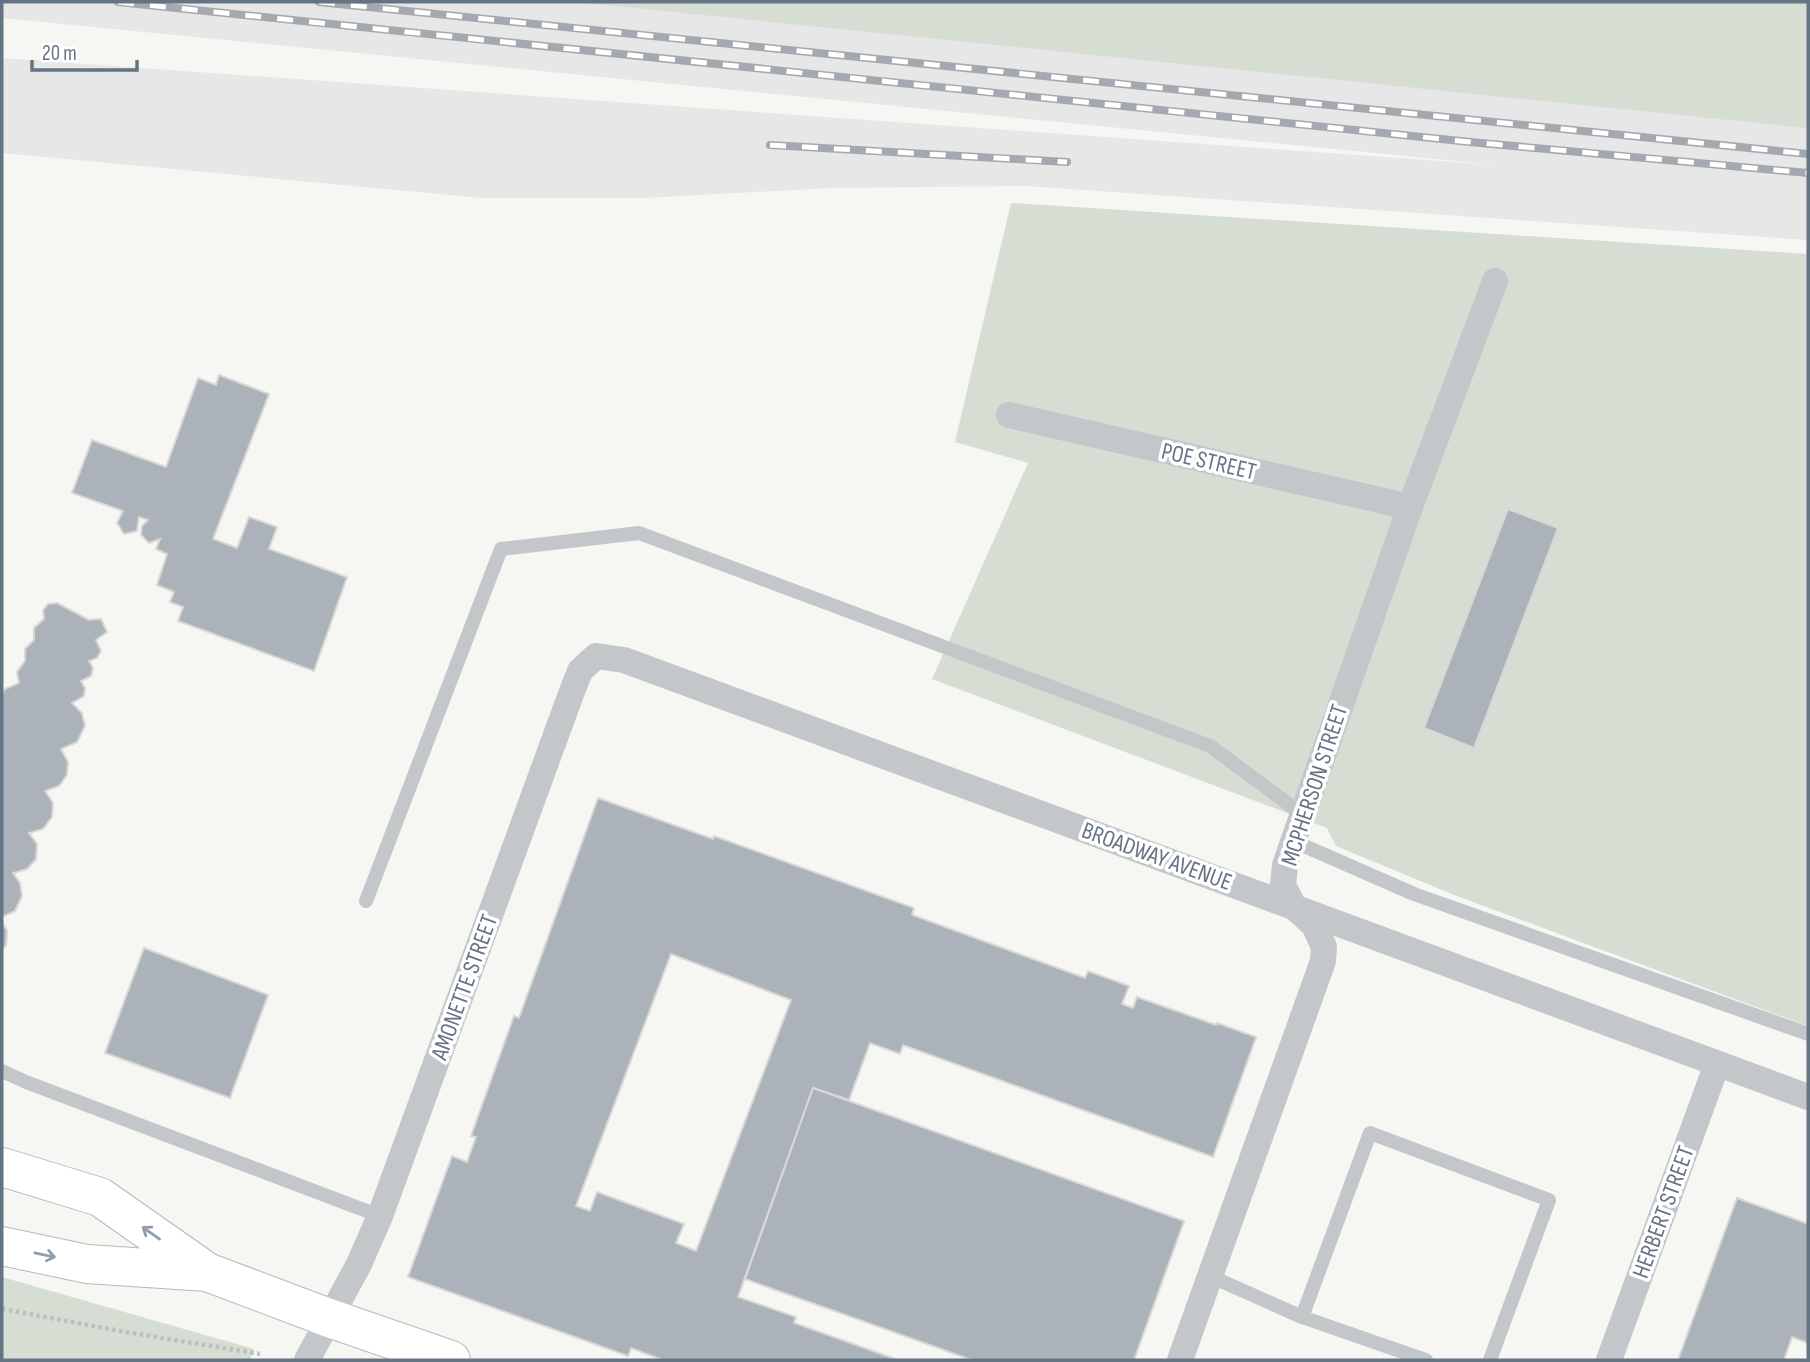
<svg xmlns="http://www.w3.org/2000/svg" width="1810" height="1362" font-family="'Sofia Sans Condensed',sans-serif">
	<rect width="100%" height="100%" fill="#f6f6f2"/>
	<polygon fill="#e6e7e6" points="2,2 1632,2 1808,23 1808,240 1026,186 831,188 643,198 482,198 2,153 2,58 1497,165 2,18"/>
	<g fill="#d6ddd3">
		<polygon points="576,2 1808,2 1808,128"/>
		<polygon points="1011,203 1808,254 1808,1026 1454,895 1336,846 1327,828 932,679 1028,463 955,442"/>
		<polygon points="2,1277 254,1349 250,1360 2,1360"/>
	</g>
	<g fill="#abb2b9" stroke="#d7d7d5" stroke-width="2" fill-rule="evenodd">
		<polygon points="219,375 269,394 213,539 237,548 249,517 277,527 269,549 347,577 314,671 178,621 183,607 170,602 174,592 157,585 167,554 156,549 160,539 149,543 141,535 142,526 148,520 139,517 137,531 124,534 117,523 123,511 72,493 92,440 166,467 198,378 216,385"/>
		<polygon points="1508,509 1558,528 1474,748 1424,728"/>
		<polygon points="57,603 89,620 101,619 107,632 96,640 101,651 97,658 89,661 93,668 91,676 81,681 85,688 84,696 72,703 82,713 85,726 77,742 61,749 68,762 67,775 59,786 45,791 53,803 52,817 43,829 29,833 37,844 36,859 27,869 13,873 20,883 22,896 15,911 2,917 2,694 5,689 19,683 17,672 25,661 25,649 34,640 34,628 44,619 43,610 48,604"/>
		<path d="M 598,798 L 713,839 L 714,836 L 914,908 L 912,915 L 1085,978 L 1088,971 L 1129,986 L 1122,1004 L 1133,1008 L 1137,997 L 1216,1025 L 1217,1023 L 1256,1037 L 1213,1157 L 903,1045 L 900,1054 L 870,1043 L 849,1100 L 813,1088 L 738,1297 L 796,1317 L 794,1323 L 898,1360 L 663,1360 L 631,1348 L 628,1356 L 408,1277 L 452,1156 L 467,1162 L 476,1137 L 471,1136 L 514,1016 L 519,1018 ZM 671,954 L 791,1000 L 696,1251 L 676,1243 L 684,1224 L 597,1192 L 590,1211 L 576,1206 Z"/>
		<polygon points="2,922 7,931 6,945 2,950"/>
		<polygon points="144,948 268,995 230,1098 105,1053"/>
		<polygon points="813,1088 1184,1221 1134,1360 972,1360 745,1279"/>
		<polygon points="1737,1198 1808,1224 1808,1343 1792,1337 1784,1360 1678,1360"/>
	</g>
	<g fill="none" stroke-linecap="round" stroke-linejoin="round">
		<defs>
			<g id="secondary">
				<polyline points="2,1167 100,1197 207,1272 329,1318 451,1360"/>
				<polyline points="2,1246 87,1264 207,1272"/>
			</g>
		</defs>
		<use href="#secondary" stroke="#b5babf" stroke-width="40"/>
		<polyline stroke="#bdbfc1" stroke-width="4.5" stroke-dasharray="3.5 3.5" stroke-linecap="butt" points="2,1309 126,1332 260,1354"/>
		<g stroke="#c3c7ca" stroke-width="14">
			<polyline points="1293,841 1414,894 1808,1034"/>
			<polyline points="366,901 501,549 639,533 1210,746 1302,814"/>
			<polyline points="2,1071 26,1082 380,1216"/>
			<polyline points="1210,1276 1302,1317 1426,1360"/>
			<polyline points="1302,1317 1370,1133 1549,1200 1490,1360"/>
		</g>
		<g stroke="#c3c7ca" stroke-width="26">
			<polyline points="1009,415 1410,507"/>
			<polyline points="307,1360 359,1264 380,1216 571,694 580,671 596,656 624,660 1808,1097"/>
			<polyline points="1180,1360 1323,961 1324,947 1314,925 1294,907 1283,885 1285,865 1410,507 1495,281"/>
			<polyline points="1609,1360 1717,1064"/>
		</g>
		<use href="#secondary" stroke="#fff" stroke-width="38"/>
		<defs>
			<g id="rail">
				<polyline points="118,2 1470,142 1808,173"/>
				<polyline points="319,2 1808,154"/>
				<polyline points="770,145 1067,162"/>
			</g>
		</defs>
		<use href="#rail" stroke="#a3a9af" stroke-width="8"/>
		<use href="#rail" stroke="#fff" stroke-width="5" stroke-dasharray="16" stroke-linecap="butt"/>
	</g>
	<defs><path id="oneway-shaft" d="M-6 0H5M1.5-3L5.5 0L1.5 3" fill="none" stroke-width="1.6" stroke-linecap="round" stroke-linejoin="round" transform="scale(1.75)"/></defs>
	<g stroke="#929ea9">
		<use href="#oneway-shaft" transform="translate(151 1233) rotate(-145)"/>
		<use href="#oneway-shaft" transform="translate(45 1255) rotate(12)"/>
	</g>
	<g text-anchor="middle" stroke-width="7" stroke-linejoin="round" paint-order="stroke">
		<g font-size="24" fill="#647484" stroke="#fff">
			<text transform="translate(1209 461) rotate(13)" y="8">POE STREET</text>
			<text transform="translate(1314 785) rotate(-72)" y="8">MCPHERSON STREET</text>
			<text transform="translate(1157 856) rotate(20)" y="8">BROADWAY AVENUE</text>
			<text transform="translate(464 987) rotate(-70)" y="8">AMONETTE STREET</text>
			<text transform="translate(1663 1212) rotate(-70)" y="8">HERBERT STREET</text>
		</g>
	</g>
	<rect width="1810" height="1362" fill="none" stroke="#647484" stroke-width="7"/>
	<path d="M32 60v10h105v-10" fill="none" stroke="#647484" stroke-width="3.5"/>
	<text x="42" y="60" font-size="21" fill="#647484" stroke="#ffffff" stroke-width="5" paint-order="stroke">20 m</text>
</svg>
